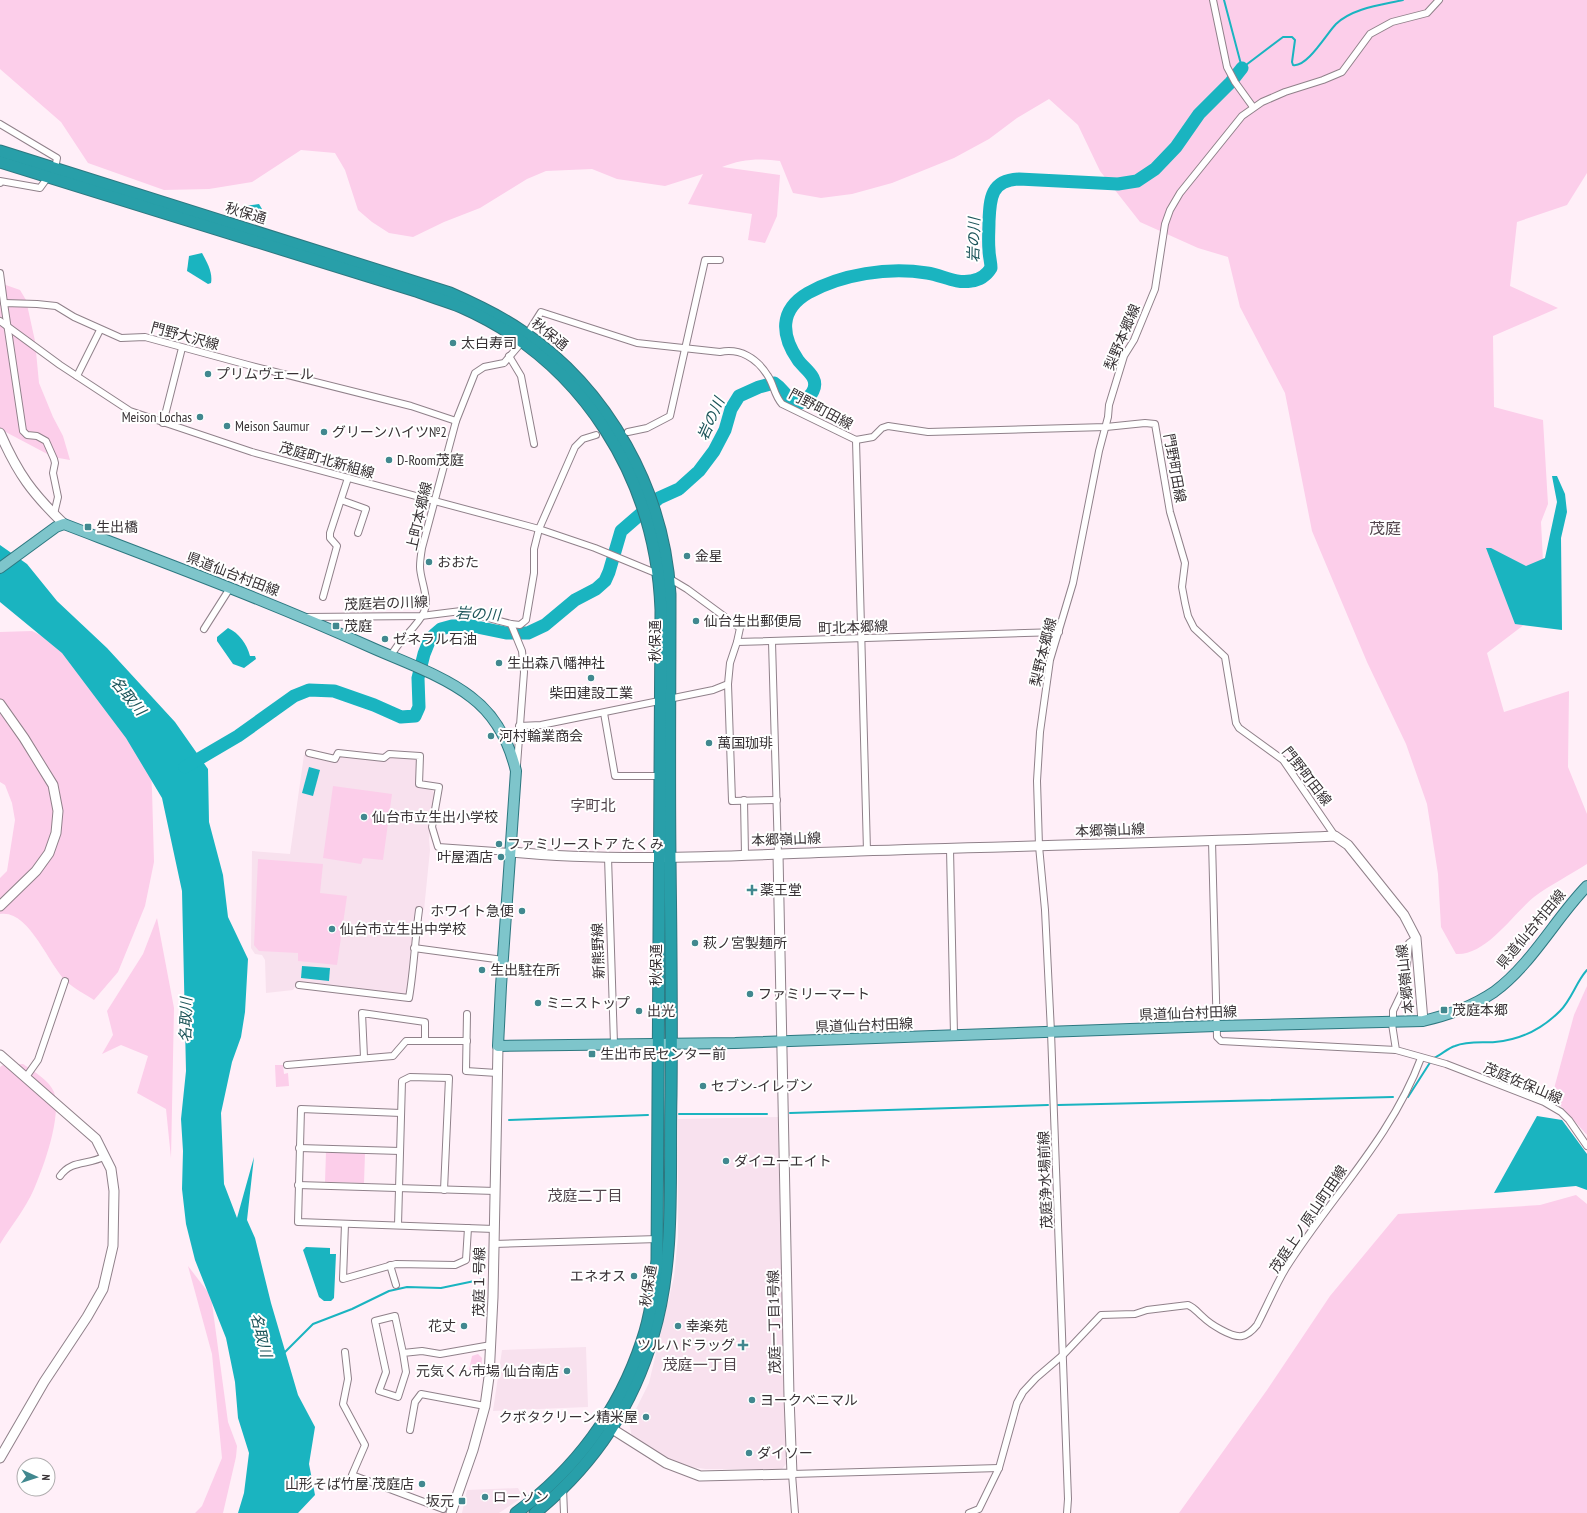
<svg xmlns="http://www.w3.org/2000/svg" width="1587" height="1513" font-family="'PT Sans Narrow','Noto Sans JP',sans-serif">
	<rect width="100%" height="100%" fill="#ffeff8"/>
	<g fill="#f8e1ee">
		<polygon points="339,754 385,759 392,757 417,758 416,786 431,789 435,794 429,839 430,850 424,910 416,909 409,969 412,970 408,995 298,983 293,990 266,993 265,960 262,955 255,954 251,948 252,851 290,854 304,755 336,761"/>
		<polygon points="778,1117 786,1464 782,1469 706,1469 682,1466 632,1437 629,1423 649,1383 674,1277 678,1237 678,1119"/>
		<polygon points="586,1347 588,1407 493,1411 502,1350"/>
		<polygon points="518,1488 523,1497 499,1513 462,1513 467,1490"/>
	</g>
	<g fill="#fcceea">
		<path d="M 0,0 L 1587,0 L 1587,173 L 1567,205 L 1517,222 L 1510,286 L 1558,308 L 1493,336 L 1494,407 L 1543,420 L 1548,504 L 1541,522 L 1543,561 L 1554,602 L 1487,653 L 1504,712 L 1569,691 L 1568,767 L 1587,814 L 1587,864 C 1570,875 1550,885 1534,897 C 1513,914 1486,956 1456,954 L 1441,927 L 1438,874 L 1427,804 L 1406,744 L 1367,662 L 1312,531 L 1285,393 L 1240,307 L 1228,257 L 1198,248 L 1140,222 L 1100,171 L 1078,125 L 1049,99 L 1017,118 L 989,139 L 954,158 L 892,183 L 852,194 L 821,198 L 793,193 L 780,161 C 760,158 741,159 722,167 L 780,175 L 777,216 L 765,243 L 748,240 L 752,214 L 688,204 L 703,174 L 665,186 L 617,179 L 592,169 L 546,171 L 527,179 L 480,208 L 444,222 L 413,237 L 389,233 L 372,222 L 358,210 L 345,170 L 335,153 L 301,150 L 252,182 L 209,189 L 164,190 L 88,163 L 61,122 L 0,69 Z"/>
		<polygon points="0,283 20,290 26,300 35,341 39,383 53,417 63,436 70,460 53,457 0,429"/>
		<path d="M 32,631 L 66,648 L 149,738 L 152,790 L 154,862 L 145,906 L 118,972 L 94,1000 C 85,994 73,988 66,981 C 48,964 29,909 0,914 L 0,878 L 7,871 L 15,820 L 12,803 L 5,785 L 0,782 L 0,632 Z"/>
		<polygon points="333,786 392,794 383,860 363,858 361,864 323,858"/>
		<polygon points="258,859 323,864 320,893 347,896 337,965 298,961 298,953 259,951 254,945"/>
		<polygon points="157,918 174,1008 171,1158 166,1109 137,1093 148,1056 121,1045 102,1054 113,1035 107,1011 143,954"/>
		<polygon points="1587,986 1587,1135 1552,1096 1574,1015"/>
		<path d="M 23,1064 C 33,1071 49,1080 54,1092 C 62,1116 44,1166 34,1189 C 26,1208 11,1226 0,1244 L 0,1067 L 3,1065 Z"/>
		<polygon points="275,1065 283,1065 284,1074 288,1073 289,1086 276,1087"/>
		<polygon points="326,1152 365,1153 364,1183 325,1182"/>
		<polygon points="1576,1195 1587,1204 1587,1513 1179,1513 1267,1390 1330,1296 1398,1214 1540,1205"/>
		<polygon points="188,1266 211,1296 228,1422 237,1446 236,1457 223,1513 195,1513 202,1506 222,1458 212,1354"/>
		<polygon points="478,1354 482,1358 481,1372 469,1370 472,1356"/>
	</g>
	<g fill="#1ab4c0">
		<polygon points="259,204 262,209 259,216 239,210 244,206"/>
		<path d="M 202,253 C 207,262 213,273 211,283 L 208,284 L 187,271 L 189,256 Z"/>
		<polygon points="1552,476 1557,476 1565,494 1567,512 1561,538 1562,630 1515,624 1486,548 1491,548 1526,566 1545,558 1557,502"/>
		<polygon points="0,545 27,564 57,601 107,648 175,722 208,769 209,822 223,875 228,917 248,959 245,1012 241,1037 232,1062 221,1113 224,1184 237,1218 254,1157 247,1220 255,1238 271,1303 298,1395 315,1427 309,1464 315,1495 298,1513 238,1513 244,1493 249,1453 238,1418 235,1382 226,1338 195,1260 186,1224 182,1189 183,1151 181,1119 186,1071 182,891 162,798 126,738 62,653 0,602"/>
		<path d="M 228,628 C 239,633 247,644 250,656 L 255,656 L 256,659 L 244,668 L 233,664 L 217,641 L 217,637 Z"/>
		<polygon points="309,767 320,770 313,796 302,793"/>
		<polygon points="302,966 330,968 329,981 301,978"/>
		<polygon points="1537,1116 1562,1120 1587,1154 1587,1190 1576,1186 1494,1193"/>
		<polygon points="306,1247 330,1248 330,1254 336,1254 334,1298 331,1301 324,1301 319,1297 303,1250"/>
	</g>
	<g fill="none" stroke-linecap="round" stroke-linejoin="round">
		<g stroke="#1ab4c0" stroke-width="2">
			<path d="M 1224,0 L 1242,68 L 1283,37 L 1292,37 L 1295,40 L 1292,62 L 1293,65 C 1307,68 1327,33 1336,24 C 1353,8 1381,5 1403,0"/>
			<path d="M 1434,1058 C 1441,1055 1448,1048 1455,1046 C 1467,1041 1482,1043 1495,1042 C 1520,1040 1542,1029 1560,1011 C 1572,999 1576,982 1587,970"/>
			<polyline points="1408,1097 1431,1061"/>
			<polyline points="1058,1105 1393,1097"/>
			<polyline points="790,1113 1048,1105"/>
			<polyline points="679,1114 767,1114"/>
			<polyline points="509,1120 648,1115"/>
			<polyline points="284,1353 313,1324 352,1309 389,1291 407,1287 441,1288 484,1279"/>
		</g>
		<path stroke="#1ab4c0" stroke-width="13" d="M 185,767 L 238,736 L 294,696 L 309,690 L 334,691 L 374,705 L 401,717 L 415,716 L 419,707 L 418,678 L 424,654 L 430,639 L 434,635 L 441,629 L 452,626 L 472,626 L 506,633 L 528,633 L 545,625 L 575,600 L 596,589 L 605,581 L 609,572 L 621,531 L 659,498 L 679,489 L 699,471 L 714,451 L 725,430 L 731,409 L 739,396 L 759,387 L 774,383 C 786,391 783,397 800,403 C 804,400 811,396 813,391 C 820,377 804,369 798,360 C 781,335 779,310 808,293 C 842,274 888,267 927,273 C 942,275 955,284 971,281 C 980,280 986,276 991,268 C 991,262 989,256 989,250 C 988,240 989,231 989,221 C 990,198 991,180 1019,179 L 1118,184 L 1137,181 L 1155,169 L 1176,147 L 1199,114 L 1231,82 L 1242,68"/>
		<defs>
			<g id="street">
				<polyline points="1213,0 1227,67 1235,82 1253,107"/>
				<polyline points="0,124 57,158 55,169"/>
				<polyline points="0,183 0,181 40,188 48,177"/>
				<polyline points="0,273 4,303"/>
				<polyline points="0,321 60,365 130,411 252,452 539,529 595,548 658,574"/>
				<polyline points="509,356 521,376 534,444"/>
				<polyline points="77,376 100,330"/>
				<polyline points="163,423 182,348"/>
				<polyline points="628,432 647,428 670,416 705,260 720,260"/>
				<polyline points="856,440 867,851"/>
				<polyline points="341,500 366,509 358,533"/>
				<path d="M 54,514 L 58,497 L 53,473 L 55,463 L 54,459 L 46,441 L 37,436 L 27,435 L 23,431 L 4,303 L 37,304 L 56,306 L 74,317 L 121,338 L 145,337 L 248,365 L 411,406 L 456,421 L 475,373 L 484,367 L 504,363 L 522,342 L 541,312 L 637,343 L 720,352 C 740,348 757,358 768,376 C 774,385 774,395 782,404 L 856,440 L 873,437 L 882,428 L 888,426 L 928,432 L 1106,427 L 1145,423 L 1155,424 L 1170,512 L 1185,563 L 1182,587 L 1185,603 L 1188,616 L 1194,628 L 1225,657 L 1236,723 L 1239,728 L 1283,760 L 1335,836"/>
				<polyline points="667,577 687,589 740,628 737,642"/>
				<polyline points="323,597 337,546 330,538 330,533 348,478"/>
				<polyline points="306,617 421,616 461,611 511,624 522,651 524,672 517,765"/>
				<polyline points="511,624 520,625 526,620 534,573 534,549 539,529 575,447 583,439 596,435"/>
				<polyline points="204,629 230,588"/>
				<polyline points="772,642 778,854"/>
				<path d="M 391,656 C 399,639 416,629 424,612 C 430,599 420,579 420,567 C 420,561 421,554 422,548 L 456,421"/>
				<polyline points="728,684 732,801 777,800"/>
				<polyline points="604,713 615,776 659,776"/>
				<polyline points="519,726 541,725 713,690 728,684 730,663 737,642 1059,632"/>
				<polyline points="309,753 335,759 338,753 384,758 389,754 420,756 419,784 439,787 432,827 438,847 511,852"/>
				<polyline points="744,800 745,855"/>
				<polyline points="1212,841 1217,1037 1221,1041 1396,1050"/>
				<polyline points="950,849 954,1035"/>
				<polyline points="608,857 614,1044"/>
				<polyline points="414,948 503,960"/>
				<path d="M 299,985 L 409,998 C 414,969 415,939 419,910"/>
				<polyline points="467,1014 466,1071 497,1073"/>
				<polyline points="1393,1016 1393,1011 1405,986 1409,943 1416,938"/>
				<polyline points="1392,1024 1396,1050 1446,1064 1544,1102 1561,1112 1569,1120 1587,1146"/>
				<polyline points="364,1057 362,1013 425,1022 425,1041"/>
				<polyline points="287,1065 393,1056 406,1041 467,1041"/>
				<polyline points="26,1077 38,1060 65,981"/>
				<polyline points="401,1113 301,1109 298,1222 494,1229"/>
				<polyline points="299,1148 400,1151"/>
				<path d="M 60,1176 C 72,1159 88,1166 105,1156"/>
				<polyline points="298,1185 495,1191"/>
				<polyline points="345,1224 343,1279 396,1264 455,1265 466,1260 468,1228"/>
				<polyline points="398,1225 402,1081 410,1077 449,1078 444,1190"/>
				<polyline points="494,1244 658,1239"/>
				<polyline points="390,1265 396,1285"/>
				<polyline points="345,1352 348,1379 343,1404 365,1445 352,1475 443,1509"/>
				<polyline points="403,1353 395,1316 375,1321 386,1372 379,1391 398,1397 406,1372 403,1353 422,1351 440,1354 491,1345"/>
				<polyline points="410,1430 415,1402 421,1394 485,1406"/>
				<polyline points="563,1488 564,1513"/>
				<polyline points="795,1513 792,1474 999,1468"/>
				<path d="M 969,1513 L 979,1509 L 999,1468 L 1017,1403 L 1023,1392 L 1036,1378 L 1064,1354 L 1101,1315 L 1135,1314 L 1147,1310 L 1188,1305 C 1195,1308 1197,1312 1203,1317 C 1210,1324 1232,1338 1242,1336 C 1248,1335 1253,1330 1257,1325 C 1267,1306 1275,1286 1286,1268 C 1330,1198 1392,1137 1421,1058"/>
				<polyline points="1067,1513 1068,1499 1051,1032 1045,910 1039,846 1037,781 1040,732 1050,660 1073,583 1099,451 1108,417 1109,405 1124,356 1134,340 1155,289 1165,224 1170,210 1180,193 1242,116 1262,102 1285,92 1323,80 1342,72 1370,34 1392,22 1427,13 1439,0"/>
			</g>
			<g id="secondary">
				<path d="M 0,433 C 18,474 32,493 64,524"/>
				<polyline points="0,704 24,738 53,785 58,811 56,833 49,853 36,871 0,906"/>
				<path d="M 511,852 C 627,863 744,855 859,851 C 1018,846 1177,843 1335,836 L 1348,845 L 1404,915 L 1416,938 L 1423,1021"/>
				<polyline points="0,1055 96,1139 111,1169 114,1191 113,1246 103,1289 87,1317 44,1382 0,1458"/>
				<polyline points="606,1425 666,1463 700,1476 792,1474 789,1397 778,854"/>
				<polyline points="451,1513 473,1450 485,1406 489,1377 493,1297 498,1046"/>
			</g>
			<path id="primary" d="M 0,568 L 56,527 L 64,524 C 166,563 268,601 368,646 C 401,661 443,675 471,697 C 495,715 509,742 516,771 L 501,986 L 498,1046 L 735,1043 L 1216,1026 L 1423,1021 C 1449,1015 1472,1007 1494,992 C 1532,964 1555,919 1587,886"/>
			<g id="highway">
				<path d="M 0,151 L 450,293 C 475,304 499,315 522,331 C 608,389 664,490 670,594 C 670,682 669,771 670,859 C 671,938 672,1017 671,1096 C 669,1176 676,1258 653,1336 C 632,1409 593,1466 535,1513"/>
				<path d="M 0,162 L 416,291 C 431,297 447,301 461,307 C 584,361 656,479 661,610 L 657,1260 C 654,1287 651,1315 642,1341 C 619,1411 575,1470 516,1513"/>
			</g>
		</defs>
		<use href="#street" stroke="#90818a" stroke-width="8"/>
		<use href="#secondary" stroke="#90818a" stroke-width="11"/>
		<use href="#primary" stroke="#2d7880" stroke-width="12"/>
		<use href="#highway" stroke="#2d7880" stroke-width="13"/>
		<use href="#street" stroke="#fff" stroke-width="6"/>
		<use href="#secondary" stroke="#fff" stroke-width="9"/>
		<use href="#primary" stroke="#7ec5cb" stroke-width="10"/>
		<use href="#highway" stroke="#289fa9" stroke-width="11"/>
	</g>
	<g fill="#41888f" stroke="#fff" stroke-width="1.5">
		<circle cx="453" cy="343" r="4"/>
		<circle cx="208" cy="374" r="4"/>
		<circle cx="200" cy="417" r="4"/>
		<circle cx="227" cy="426" r="4"/>
		<circle cx="324" cy="432" r="4"/>
		<circle cx="389" cy="460" r="4"/>
		<rect x="84" y="523" width="8" height="8" rx="2"/>
		<circle cx="687" cy="556" r="4"/>
		<circle cx="429" cy="562" r="4"/>
		<circle cx="696" cy="621" r="4"/>
		<rect x="332" y="622" width="8" height="8" rx="2"/>
		<circle cx="385" cy="639" r="4"/>
		<circle cx="499" cy="663" r="4"/>
		<circle cx="591" cy="678" r="4"/>
		<circle cx="491" cy="736" r="4"/>
		<circle cx="709" cy="743" r="4"/>
		<circle cx="364" cy="817" r="4"/>
		<circle cx="499" cy="844" r="4"/>
		<circle cx="501" cy="857" r="4"/>
		<path d="M750 884h4v4h4v4h-4v4h-4v-4h-4v-4h4z"/>
		<circle cx="522" cy="911" r="4"/>
		<circle cx="332" cy="929" r="4"/>
		<circle cx="695" cy="943" r="4"/>
		<circle cx="482" cy="970" r="4"/>
		<circle cx="750" cy="994" r="4"/>
		<circle cx="538" cy="1003" r="4"/>
		<rect x="1440" y="1006" width="8" height="8" rx="2"/>
		<circle cx="639" cy="1011" r="4"/>
		<rect x="588" y="1050" width="8" height="8" rx="2"/>
		<circle cx="703" cy="1086" r="4"/>
		<circle cx="726" cy="1161" r="4"/>
		<circle cx="634" cy="1276" r="4"/>
		<circle cx="464" cy="1326" r="4"/>
		<circle cx="678" cy="1326" r="4"/>
		<path d="M741 1339h4v4h4v4h-4v4h-4v-4h-4v-4h4z"/>
		<circle cx="567" cy="1371" r="4"/>
		<circle cx="752" cy="1400" r="4"/>
		<circle cx="646" cy="1417" r="4"/>
		<circle cx="749" cy="1453" r="4"/>
		<circle cx="422" cy="1484" r="4"/>
		<circle cx="485" cy="1497" r="4"/>
		<rect x="458" y="1497" width="8" height="8" rx="2"/>
	</g>
	<g text-anchor="middle" stroke-width="4" stroke-linejoin="round" paint-order="stroke">
		<g font-size="14" fill="#373134" stroke="#fff">
			<text transform="translate(246 213) rotate(17)" y="5">秋保通</text>
			<text transform="translate(550 334) rotate(39)" y="5">秋保通</text>
			<text transform="translate(185 336) rotate(15)" y="5">門野大沢線</text>
			<text transform="translate(1122 337) rotate(-67)" y="5">梨野本郷線</text>
			<text transform="translate(821 409) rotate(28)" y="5">門野町田線</text>
			<text transform="translate(327 460) rotate(16)" y="5">茂庭町北新組線</text>
			<text transform="translate(1175 468) rotate(80)" y="5">門野町田線</text>
			<text transform="translate(419 516) rotate(-77)" y="5">上町本郷線</text>
			<text transform="translate(233 574) rotate(21)" y="5">県道仙台村田線</text>
			<text transform="translate(386 603) rotate(-2)" y="5">茂庭岩の川線</text>
			<text transform="translate(853 627) rotate(-2)" y="5">町北本郷線</text>
			<text transform="translate(655 641) rotate(-90)" y="5">秋保通</text>
			<text transform="translate(1043 652) rotate(-76)" y="5">梨野本郷線</text>
			<text transform="translate(1307 776) rotate(52)" y="5">門野町田線</text>
			<text transform="translate(1110 830) rotate(-2)" y="5">本郷嶺山線</text>
			<text transform="translate(786 839) rotate(-2)" y="5">本郷嶺山線</text>
			<text transform="translate(1531 929) rotate(-50)" y="5">県道仙台村田線</text>
			<text transform="translate(598 951) rotate(-92)" y="5">新熊野線</text>
			<text transform="translate(656 965) rotate(-90)" y="5">秋保通</text>
			<text transform="translate(1405 979) rotate(-96)" y="5">本郷嶺山線</text>
			<text transform="translate(1188 1013) rotate(-2)" y="5">県道仙台村田線</text>
			<text transform="translate(864 1025) rotate(-2)" y="5">県道仙台村田線</text>
			<text transform="translate(1523 1083) rotate(23)" y="5">茂庭佐保山線</text>
			<text transform="translate(1045 1180) rotate(-92)" y="5">茂庭浄水場前線</text>
			<text transform="translate(1308 1219) rotate(-56)" y="5">茂庭上ノ原山町田線</text>
			<text transform="translate(479 1282) rotate(-89)" y="5">茂庭１号線</text>
			<text transform="translate(648 1286) rotate(-81)" y="5">秋保通</text>
			<text transform="translate(774 1322) rotate(-91)" y="5">茂庭一丁目1号線</text>
		</g>
		<g font-size="14" fill="#373134" stroke="#fff" text-anchor="start">
			<text x="461" y="348">太白寿司</text>
			<text x="216" y="379">プリムヴェール</text>
			<text x="192" y="422" text-anchor="end">Meison Lochas</text>
			<text x="235" y="431">Meison Saumur</text>
			<text x="332" y="437">グリーンハイツ№2</text>
			<text x="397" y="465">D-Room茂庭</text>
			<text x="96" y="532">生出橋</text>
			<text x="695" y="561">金星</text>
			<text x="437" y="567">おおた</text>
			<text x="704" y="626">仙台生出郵便局</text>
			<text x="344" y="631">茂庭</text>
			<text x="393" y="644">ゼネラル石油</text>
			<text x="507" y="668">生出森八幡神社</text>
			<text x="591" y="698" text-anchor="middle">柴田建設工業</text>
			<text x="499" y="741">河村輪業商会</text>
			<text x="717" y="748">萬国珈琲</text>
			<text x="372" y="822">仙台市立生出小学校</text>
			<text x="507" y="849">ファミリーストア たくみ</text>
			<text x="493" y="862" text-anchor="end">叶屋酒店</text>
			<text x="760" y="895">薬王堂</text>
			<text x="514" y="916" text-anchor="end">ホワイト急便</text>
			<text x="340" y="934">仙台市立生出中学校</text>
			<text x="703" y="948">萩ノ宮製麺所</text>
			<text x="490" y="975">生出駐在所</text>
			<text x="758" y="999">ファミリーマート</text>
			<text x="546" y="1008">ミニストップ</text>
			<text x="1452" y="1015">茂庭本郷</text>
			<text x="647" y="1016">出光</text>
			<text x="600" y="1059">生出市民センター前</text>
			<text x="711" y="1091">セブン-イレブン</text>
			<text x="734" y="1166">ダイユーエイト</text>
			<text x="626" y="1281" text-anchor="end">エネオス</text>
			<text x="456" y="1331" text-anchor="end">花丈</text>
			<text x="686" y="1331">幸楽苑</text>
			<text x="735" y="1350" text-anchor="end">ツルハドラッグ</text>
			<text x="559" y="1376" text-anchor="end">元気くん市場 仙台南店</text>
			<text x="760" y="1405">ヨークベニマル</text>
			<text x="638" y="1422" text-anchor="end">クボタクリーン精米屋</text>
			<text x="757" y="1458">ダイソー</text>
			<text x="414" y="1489" text-anchor="end">山形そば竹屋 茂庭店</text>
			<text x="493" y="1502">ローソン</text>
			<text x="454" y="1506" text-anchor="end">坂元</text>
		</g>
		<g font-size="15" font-style="italic" fill="#1b5459" stroke="#fff">
			<text transform="translate(974 240) rotate(-89)" y="5">岩の川</text>
			<text transform="translate(711 419) rotate(-66)" y="5">岩の川</text>
			<text transform="translate(478 614) rotate(3)" y="5">岩の川</text>
			<text transform="translate(128 696) rotate(50)" y="5">名取川</text>
			<text transform="translate(186 1020) rotate(-89)" y="5">名取川</text>
			<text transform="translate(261 1335) rotate(76)" y="5">名取川</text>
		</g>
		<g font-size="15" fill="#52454d" stroke="#fff">
			<text x="593" y="811">字町北</text>
			<text x="585" y="1201">茂庭二丁目</text>
			<text x="700" y="1370">茂庭一丁目</text>
		</g>
		<g font-size="16" fill="#52454d" stroke="#fff">
			<text x="1385" y="534">茂庭</text>
		</g>
	</g>
	<g transform="translate(36 1477) rotate(93)"><circle r="19" fill="#ffffff" stroke="#afadae"/>
	<path d="M0-3L7 15L0 10L-7 15Z" fill="#41888f"/>
	<text y="-6" font-size="11" font-weight="bold" text-anchor="middle" fill="#373134">N</text>
	</g>
</svg>
